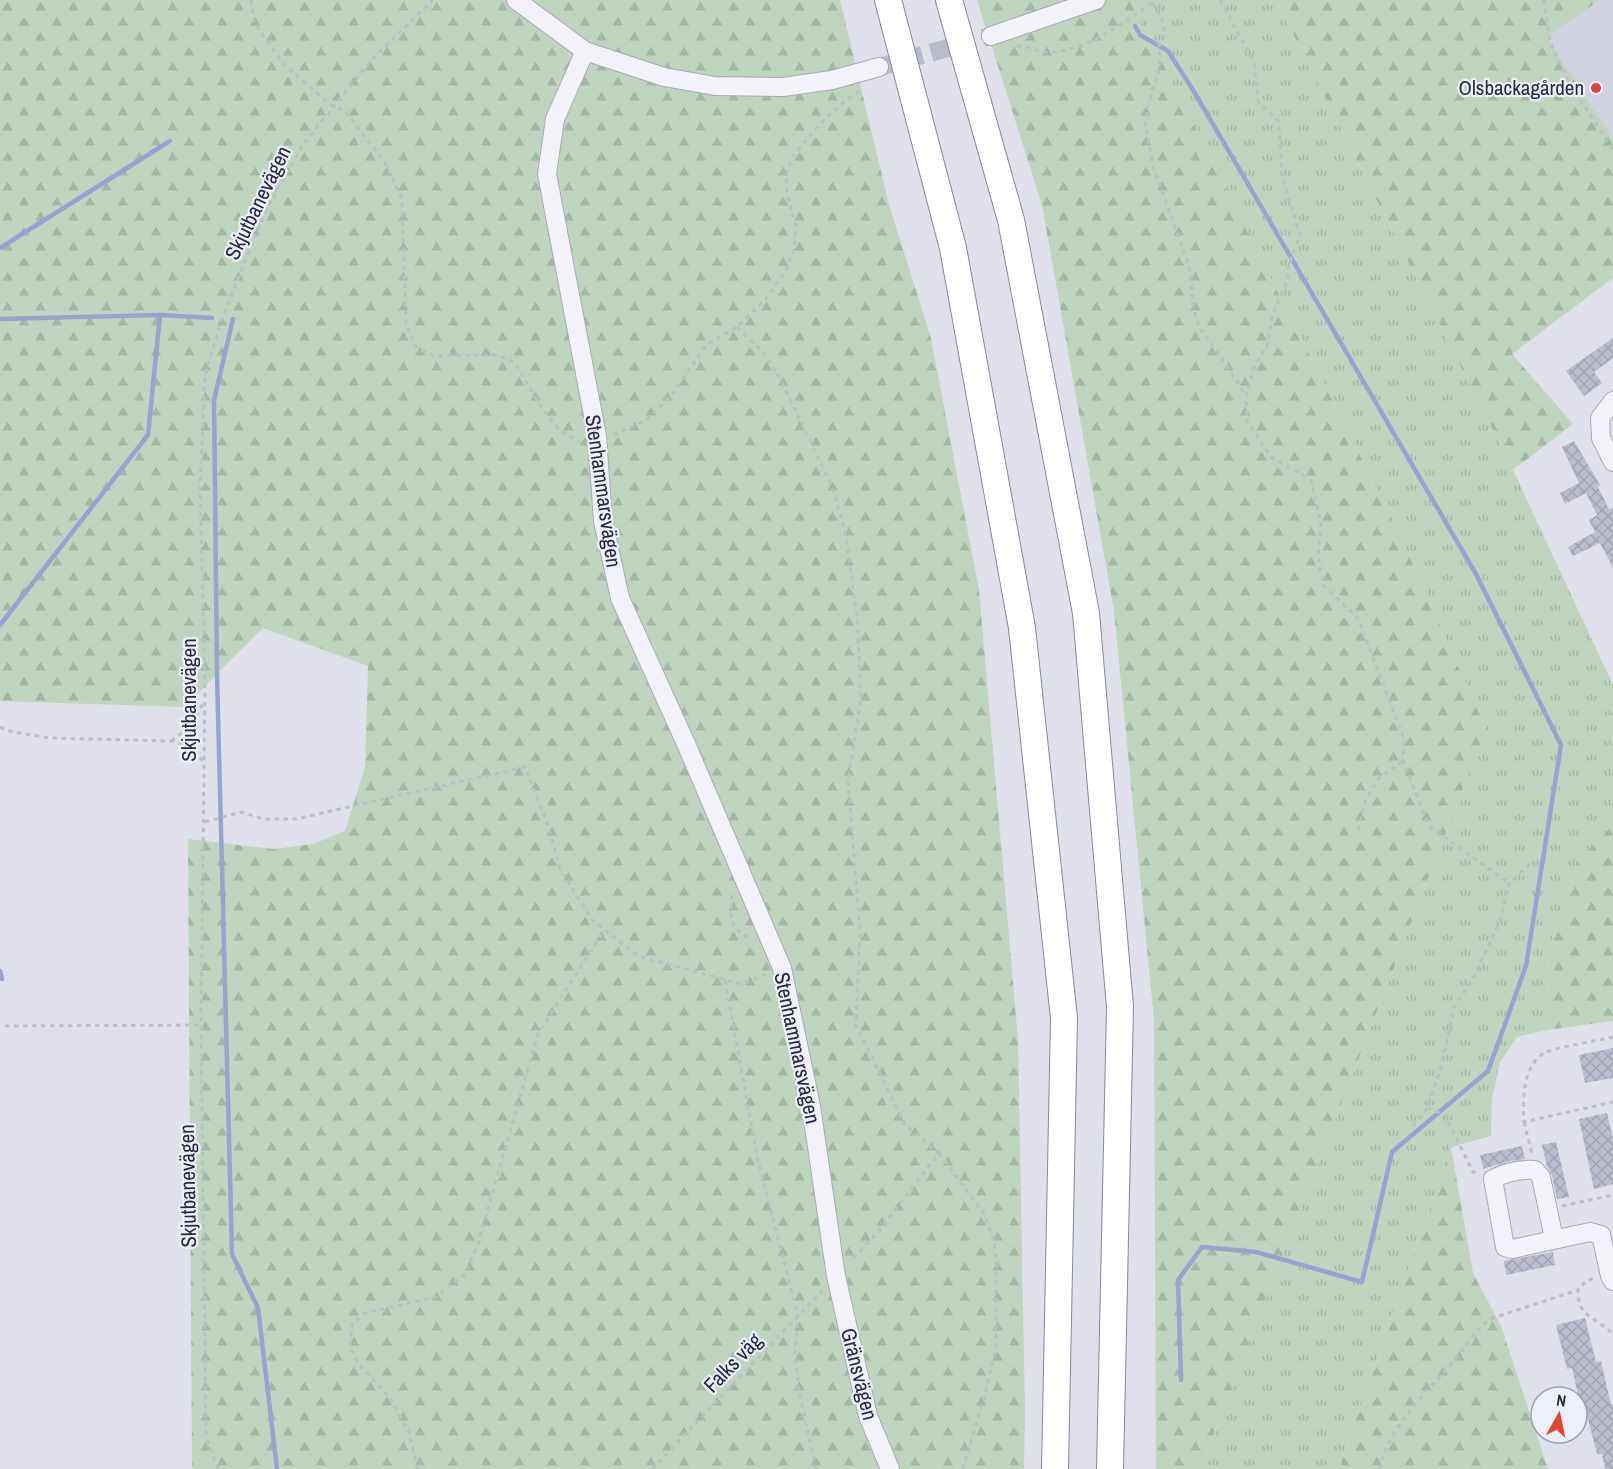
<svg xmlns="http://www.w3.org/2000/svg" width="1613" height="1469" font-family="'Archivo Narrow',sans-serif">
	<defs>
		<pattern id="grass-tufts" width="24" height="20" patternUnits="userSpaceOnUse" patternTransform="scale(1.5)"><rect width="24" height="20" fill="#bfd5bf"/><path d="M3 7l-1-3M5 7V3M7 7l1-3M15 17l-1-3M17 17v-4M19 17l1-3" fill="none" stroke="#a4b7a5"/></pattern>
		<pattern id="forest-firs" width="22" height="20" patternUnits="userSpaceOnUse" patternTransform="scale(1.5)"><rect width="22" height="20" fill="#bfd5bf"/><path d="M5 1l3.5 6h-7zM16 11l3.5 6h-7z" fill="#a4b7a5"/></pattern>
		<pattern id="building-cross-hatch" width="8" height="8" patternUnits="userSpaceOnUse" patternTransform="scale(1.5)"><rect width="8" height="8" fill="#bbbdcd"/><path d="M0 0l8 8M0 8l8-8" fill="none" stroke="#a1a2b1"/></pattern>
	</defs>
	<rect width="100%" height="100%" fill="#dfe0ea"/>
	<polygon fill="#d0d2df" points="1600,0 1613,0 1613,139 1546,37"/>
	<polygon fill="url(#grass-tufts)" points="1131,0 1276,0 1513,470 1613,685 1613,825 1580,859 1549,950 1546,1030 1517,1037 1500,1062 1492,1100 1491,1136 1451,1147 1342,1459 1341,1469 1200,1469 1486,729 1400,535"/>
	<g fill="url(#forest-firs)">
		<polygon points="0,0 840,0 889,205 931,338 979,590 1018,1040 1025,1413 1024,1469 192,1469 188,839 274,849 313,844 345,831 365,767 368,666 263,628 184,707 0,701"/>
		<polygon points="977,0 1131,0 1400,535 1486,729 1200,1469 1156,1469 1154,1020 1114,611 1042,205"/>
		<polygon points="1276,0 1600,0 1546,37 1613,139 1613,278 1512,354 1573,424 1513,470"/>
		<polygon points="1613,825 1613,1021 1546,1030 1549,950 1580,859"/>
		<polygon points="1451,1147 1473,1273 1501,1326 1548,1469 1341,1469 1342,1459"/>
	</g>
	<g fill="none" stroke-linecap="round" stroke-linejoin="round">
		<g stroke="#95a3ce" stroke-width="4.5">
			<polyline points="1135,26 1140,35 1168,51 1193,90 1476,574 1561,745 1526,966 1488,1071 1392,1152 1362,1282 1256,1252 1202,1247 1178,1280 1181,1380"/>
			<polyline points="0,248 170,141"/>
			<polyline points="0,319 160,315 212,318"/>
			<polyline points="233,319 214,400 217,675 232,1254 258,1308 277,1469"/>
			<polyline points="0,625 148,435 160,315"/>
			<polyline points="0,971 2,979"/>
		</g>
	</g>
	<g fill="url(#building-cross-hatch)">
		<polygon points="1613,338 1613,358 1594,372 1602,383 1584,396 1566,371"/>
		<polygon points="1574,441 1600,485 1598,487 1609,509 1613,508 1613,568 1600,543 1573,556 1568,547 1595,532 1589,520 1597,515 1586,493 1565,504 1560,493 1579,483 1562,447"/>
		<polygon points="1613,1048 1613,1078 1585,1083 1579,1055"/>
		<polygon points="1607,1113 1613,1139 1613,1184 1594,1189 1579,1119"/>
		<polygon points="1556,1142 1569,1197 1557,1199 1552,1175 1547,1166 1542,1145"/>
		<polygon points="1522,1146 1525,1159 1510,1161 1483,1169 1480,1155"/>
		<polygon points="1553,1252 1555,1265 1506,1275 1504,1261"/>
		<polygon points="1585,1318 1596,1362 1601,1361 1611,1405 1613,1404 1613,1469 1605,1469 1602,1454 1597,1454 1586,1411 1582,1412 1572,1368 1567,1369 1556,1325"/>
	</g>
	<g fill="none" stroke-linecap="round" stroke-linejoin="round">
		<polyline stroke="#babbc9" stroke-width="18" stroke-dasharray="18 9" stroke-linecap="butt" points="879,67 991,36"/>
		<defs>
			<g id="minor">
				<polyline points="516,0 585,51 664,77 715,86 783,87 832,80 879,67"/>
				<polyline points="991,36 1096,0"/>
				<polyline points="585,51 555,119 547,174 597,436 603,521 620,598 687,746 782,968 811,1106 836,1276 868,1416 890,1469"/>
				<polyline points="1613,401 1600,418 1601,438 1613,462"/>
				<path d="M 1554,1239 L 1541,1177 L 1535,1170 C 1520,1169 1506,1172 1493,1179 L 1505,1247 L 1512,1249 L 1590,1232 L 1601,1235 L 1610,1276 L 1613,1281"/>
			</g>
			<g id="highway">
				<polyline points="888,0 953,248 1022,628 1064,1018 1055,1469"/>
				<polyline points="949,0 1011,220 1086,613 1120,1007 1110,1469"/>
			</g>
		</defs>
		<use href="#minor" stroke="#a8a9b8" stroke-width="20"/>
		<use href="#highway" stroke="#8489a2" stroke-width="28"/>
		<g stroke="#bdbec9" stroke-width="3" stroke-dasharray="4.5 4.5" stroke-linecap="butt">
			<polyline points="251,0 254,22 283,64 332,106 344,110 384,161 402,199 406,326 417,348 434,356 498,355 515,363 542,408 559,430 581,443"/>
			<polyline points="1220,0 1254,62 1258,101 1279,122 1282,176 1300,235 1289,264 1288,280 1273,313 1267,346 1255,365 1246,396 1247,421 1271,457 1311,480 1321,523 1318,555 1323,585 1358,618 1404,739 1403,761 1429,826 1509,883"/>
			<polyline points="1544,0 1550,42 1567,79 1613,150"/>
			<polyline points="1152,3 1161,16 1165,35 1159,41 1160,67 1151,95 1145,123 1154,169 1189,265 1194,310 1199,327 1230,370 1246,396"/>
			<path d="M 1017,46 C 1027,45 1034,51 1044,52 C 1082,55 1127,21 1156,0"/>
			<polyline points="737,327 764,353 778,375 832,486 845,531 857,615 861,697 848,781 860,931 856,1025 905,1125 939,1153 879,1231 850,1262"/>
			<polyline points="614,435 648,419 672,395 706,345 737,327 765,300 785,272 794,249 796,226 787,194 786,173 793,156 816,128 845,101 860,91"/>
			<polyline points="0,727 9,731 49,738 171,741 190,746 204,762"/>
			<polyline points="171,741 190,727 204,702"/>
			<polyline points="205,822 241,812 263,819 296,819 525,767 549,828 560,869 592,920 638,956 741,984 767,974"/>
			<polyline points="1358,830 1365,801 1379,778 1403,761"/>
			<path d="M 732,895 C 729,913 730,932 751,938"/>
			<polyline points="725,980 757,1156 798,1317 795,1353 799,1392 816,1469"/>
			<polyline points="5,1026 201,1025"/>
			<path d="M 1613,1037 C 1600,1040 1553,1048 1544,1053 C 1522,1067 1523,1099 1524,1122 L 1613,1102"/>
			<polyline points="1427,1108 1445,1115 1473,1172 1477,1173"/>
			<polyline points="1524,1122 1532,1154"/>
			<polyline points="1413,1126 1427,1108 1441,1068 1454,1007 1473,979 1489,944 1500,921 1509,883 1530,864"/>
			<polyline points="939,1153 984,1214 993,1238 996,1257 996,1347 987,1387 963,1469"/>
			<polyline points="1562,1206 1613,1195"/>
			<path d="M 1593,1279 L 1587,1280 L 1578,1290 C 1579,1294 1578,1301 1580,1305 C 1586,1319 1605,1323 1613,1335"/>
			<polyline points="218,1469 206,1437 201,1025 205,685 200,486 205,376 221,321 265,212 304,143 374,57 433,0"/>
			<polyline points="418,1469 409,1433 391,1399 358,1363 350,1348 352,1324 365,1313 436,1297 464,1275 477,1247 538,1034 604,930"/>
			<polyline points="652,1469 823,1290"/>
			<path d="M 1380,1469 C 1386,1429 1427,1392 1453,1362 C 1465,1347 1475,1331 1490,1319 L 1578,1290"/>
		</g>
		<use href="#minor" stroke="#f2f2f8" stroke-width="18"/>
		<use href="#highway" stroke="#fff" stroke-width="26"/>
	</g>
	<circle fill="#dd4635" stroke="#eef0f7" stroke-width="2" cx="1596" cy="88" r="6"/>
	<g text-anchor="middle" stroke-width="4.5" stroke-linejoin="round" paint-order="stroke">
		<g font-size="21" fill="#262943" stroke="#eef0f7" text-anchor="end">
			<text x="1584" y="95">Olsbackagården</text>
		</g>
		<g font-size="21" fill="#262943" stroke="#eef0f7">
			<text transform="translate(258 203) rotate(-64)" y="7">Skjutbanevägen</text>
			<text transform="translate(603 491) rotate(82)" y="7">Stenhammarsvägen</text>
			<text transform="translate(189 700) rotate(-90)" y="7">Skjutbanevägen</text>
			<text transform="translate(797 1048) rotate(78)" y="7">Stenhammarsvägen</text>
			<text transform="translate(188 1186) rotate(-91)" y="7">Skjutbanevägen</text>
			<text transform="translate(733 1363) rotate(-46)" y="7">Falks väg</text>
			<text transform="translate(859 1374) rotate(76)" y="7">Gränsvägen</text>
		</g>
	</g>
	<g transform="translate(1559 1415) rotate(9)"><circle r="28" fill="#eef0f7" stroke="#9ea0af" stroke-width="1.5"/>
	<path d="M0-4.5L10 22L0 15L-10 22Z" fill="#dd4635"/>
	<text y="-9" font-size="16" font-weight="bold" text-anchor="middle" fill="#262943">N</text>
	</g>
</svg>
